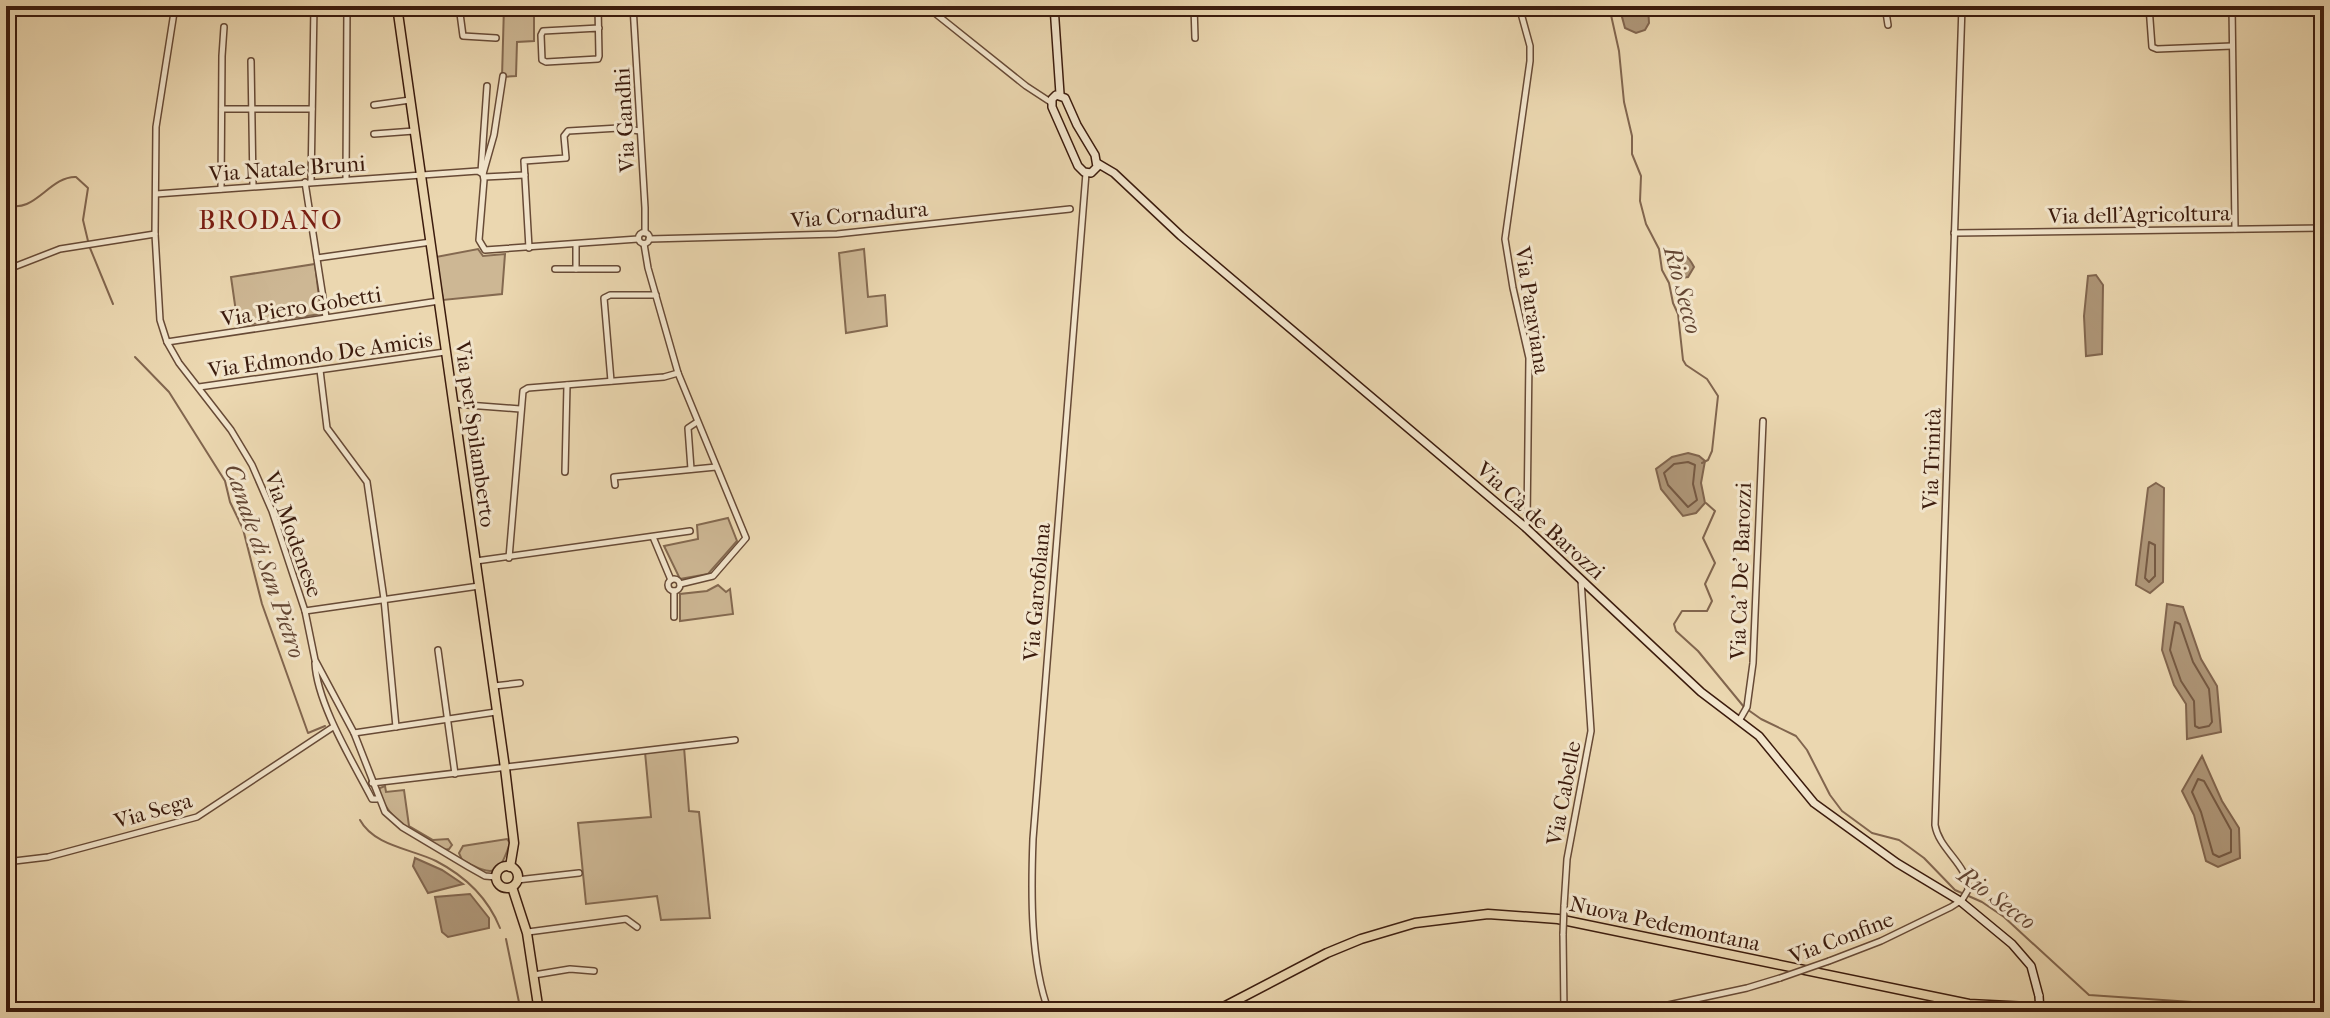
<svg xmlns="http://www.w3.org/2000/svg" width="2330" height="1018" font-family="'IM FELL French Canon',serif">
	<rect width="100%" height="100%" fill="#ebd7b0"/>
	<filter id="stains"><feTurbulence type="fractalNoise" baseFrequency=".0025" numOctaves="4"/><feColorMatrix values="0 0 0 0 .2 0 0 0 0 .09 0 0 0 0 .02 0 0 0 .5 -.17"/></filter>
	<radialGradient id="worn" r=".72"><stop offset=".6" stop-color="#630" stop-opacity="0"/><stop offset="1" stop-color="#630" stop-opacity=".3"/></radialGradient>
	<g fill="#cdb794" stroke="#846950" stroke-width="2">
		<polygon points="504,6 534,6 534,41 517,42 516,76 502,77"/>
		<polygon points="478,249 483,256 505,254 502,294 443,300 436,257"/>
		<polygon points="864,249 868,297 885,295 887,326 846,333 839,253"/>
		<polygon points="315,264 321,314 238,326 231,277"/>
		<polygon points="728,518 737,541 708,574 680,579 664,546 698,539 697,525"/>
		<polygon points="718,585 726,592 730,589 733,614 680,621 680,594 707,591"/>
		<polygon points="684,747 689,811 699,812 710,918 661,920 657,896 586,904 578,823 651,817 645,752"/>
		<path d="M 385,786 L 386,792 L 404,790 L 409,826 L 433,840 L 448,839 L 452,845 L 449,849 L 444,850 C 414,834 393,824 378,793 L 380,788 Z"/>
		<path d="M 507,839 L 510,843 C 498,879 492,875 462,860 L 459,853 L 463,846 Z"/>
	</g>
	<g fill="#af9779" stroke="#81654e" stroke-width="2">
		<polygon points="1619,6 1648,6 1649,23 1645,30 1636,33 1625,28"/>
		<path d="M 1670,250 C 1682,252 1688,255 1694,267 L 1688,277 L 1674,279 L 1672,277 Z"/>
		<polygon points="2096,275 2103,285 2102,354 2086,356 2084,316 2088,276"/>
		<polygon points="1688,453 1699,456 1705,461 1701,483 1705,503 1696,513 1683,516 1661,489 1656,469 1672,457"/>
		<polygon points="2156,483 2164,488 2163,582 2150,593 2136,585 2148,488"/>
		<polygon points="2167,604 2183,607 2201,659 2217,686 2221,732 2187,739 2186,704 2174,685 2162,650"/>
		<polygon points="2202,756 2222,801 2239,828 2240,858 2218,867 2206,861 2194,815 2182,791"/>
		<polygon points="415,858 442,870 463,884 428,893 413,866"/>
		<polygon points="470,894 489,918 489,928 448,937 442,932 435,897"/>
	</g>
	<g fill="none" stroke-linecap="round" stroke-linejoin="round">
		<g stroke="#755943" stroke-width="2">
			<polygon points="1688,462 1695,465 1693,484 1697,500 1688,507 1668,485 1664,473 1674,464"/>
			<polygon points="2149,542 2155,545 2155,576 2149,582 2145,578"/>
			<polygon points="2175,622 2180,624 2193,662 2209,689 2212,722 2209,726 2199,728 2195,726 2194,701 2181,681 2170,650"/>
			<polygon points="2198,779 2204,781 2231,830 2231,852 2219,857 2213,854 2201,812 2192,792"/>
		</g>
		<g stroke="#81654e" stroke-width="2">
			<polyline points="1609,6 1619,51 1624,102 1632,136 1632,154 1641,176 1640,201 1646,224 1659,249 1662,270 1669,283 1673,303 1678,314 1683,360 1686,365 1707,379 1718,396 1712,451 1708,460 1702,463"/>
			<path d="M 6,204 C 34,216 49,176 76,177 L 88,188 L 83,220 L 88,241"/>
			<polyline points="90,248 113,304"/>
			<polyline points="135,357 169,392 225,481 230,502 243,529 262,604 308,733 325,726"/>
			<polyline points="1706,503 1715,511 1703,538 1715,563 1705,584 1712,601 1707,611 1682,611 1674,624 1676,631 1698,651 1744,707 1761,719 1796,736 1807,750 1830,795 1842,811 1872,833 1899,840 1909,847 1924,858 1955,890 1982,902 2004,917 2089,995 2324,1011"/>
			<path d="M 360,820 C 374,846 412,849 436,861 C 465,876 488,898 500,928"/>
			<polyline points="506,939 521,1012"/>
		</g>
		<defs>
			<g id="street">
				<polyline points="175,6 156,127 155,234 160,320 167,342 179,363 231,430 252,465 272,511 305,611 315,660 354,733 385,812 402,827 469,867 485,876 496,877"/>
				<polyline points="211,6 226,9 226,6"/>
				<polyline points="459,6 463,36 496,38"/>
				<polyline points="598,6 599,56 598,59 546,62 542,60 541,35 543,31 599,28"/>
				<polyline points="633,6 645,208 645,233"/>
				<polyline points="666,6 695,8 725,6"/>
				<polyline points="926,6 1026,86 1052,103"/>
				<polyline points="1194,6 1195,38"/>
				<polyline points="1519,6 1530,46 1530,61 1505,239 1513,288 1529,358 1527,522 1525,527"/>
				<polyline points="1885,6 1888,25"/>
				<polyline points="2149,6 2152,47 2157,49 2232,46"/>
				<polyline points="2232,6 2235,229"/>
				<polyline points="2319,21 2324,21"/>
				<polyline points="251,61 253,186"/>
				<polyline points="374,105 410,100"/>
				<polyline points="222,109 312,109"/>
				<polyline points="374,134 414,131"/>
				<polyline points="481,172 487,86"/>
				<polyline points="483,174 494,135 503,76"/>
				<polyline points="484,177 525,175"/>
				<polyline points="346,179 347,6"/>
				<polyline points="305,182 326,317"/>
				<polyline points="311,182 314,6"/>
				<polyline points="221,189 222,56 224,27"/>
				<polyline points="156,194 478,171 483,174 484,180 479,240 485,250 638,239"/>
				<circle cx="644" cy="238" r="5.5"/>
				<polyline points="1954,233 2324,228"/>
				<polyline points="649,239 837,234 1070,209"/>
				<polyline points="576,244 576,269"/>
				<polyline points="644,244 648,268 678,373 746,538 713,576 680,584"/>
				<polyline points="529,248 524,161 566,158 564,136 568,131 619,128 640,131"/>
				<polyline points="317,258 431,242"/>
				<polyline points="555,269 617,269"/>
				<polyline points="6,270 60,249 155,234"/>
				<polyline points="167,342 439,301"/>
				<polyline points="320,370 327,428 367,482 384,599 396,727"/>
				<polyline points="611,381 604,298 610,295 656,295"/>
				<polyline points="199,387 445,352"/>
				<polyline points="454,404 520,409"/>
				<polyline points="691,469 688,428 697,422"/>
				<polyline points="565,472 567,385"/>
				<polyline points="615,485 614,477 716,467"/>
				<polyline points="653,537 671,580"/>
				<polyline points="509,558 523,391 528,388 664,377 678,373"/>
				<polyline points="476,561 690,531"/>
				<circle cx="674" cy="585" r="6"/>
				<polyline points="305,611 479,586"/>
				<polyline points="674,617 674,591"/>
				<polyline points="438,650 455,774"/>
				<path d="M 315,663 C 317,704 353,762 372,799 L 377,799"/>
				<polyline points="494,686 520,683"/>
				<polyline points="1739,721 1747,707 1753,663 1763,421"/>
				<polyline points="354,733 496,712"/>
				<polyline points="372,783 735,740"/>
				<polyline points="6,862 48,857 197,817 333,727"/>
				<polyline points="517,880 579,873"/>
				<polyline points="1564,906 1567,859 1591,731 1581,580"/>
				<polyline points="528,932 626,919 637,927"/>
				<polyline points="1563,934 1564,1012"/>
				<path d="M 1829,961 L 1881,941 L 1951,907 L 1962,900 L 1968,890 C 1968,864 1939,850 1935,825 L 1962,6"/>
				<polyline points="534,975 570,969 594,971"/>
				<path d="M 1049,1012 C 1030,962 1031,892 1033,839 L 1086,173"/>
				<polyline points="1636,1012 1747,988 1780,978"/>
			</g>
			<g id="secondary">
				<polyline points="1054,6 1060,94"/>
				<polygon points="1056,95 1065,98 1077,125 1095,155 1097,167 1091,173 1084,172 1078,166 1052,107 1052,99"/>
				<polyline points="1097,163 1114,173 1181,236 1525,527 1701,692 1759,736 1814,803 1897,863 1960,901 2012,944 2031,966 2039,996"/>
			</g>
			<g id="primary">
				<polyline points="397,6 505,768 514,843 510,867"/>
				<circle cx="507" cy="877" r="11"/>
				<polyline points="512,887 527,933 539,1012"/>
				<polyline points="1214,1012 1327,953 1361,939 1415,923 1488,914 1558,919 1969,1004 2124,1012"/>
			</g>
		</defs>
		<use href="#street" stroke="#674a36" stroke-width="8"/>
		<use href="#secondary" stroke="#3b1b0d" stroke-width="10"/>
		<use href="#primary" stroke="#3b1b0d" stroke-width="11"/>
		<use href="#street" stroke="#f2e5cc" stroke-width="5"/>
		<use href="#secondary" stroke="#f2e5cc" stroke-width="7"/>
		<use href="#primary" stroke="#ebd7b0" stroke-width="8"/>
		<defs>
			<g id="street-bridge">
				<polyline points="1563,934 1564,906"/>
				<polyline points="1780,978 1829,961"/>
			</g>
			<polyline id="secondary-bridge" points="2039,996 2040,1012"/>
		</defs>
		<use href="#street-bridge" stroke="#674a36" stroke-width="8" stroke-linecap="butt"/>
		<use href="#secondary-bridge" stroke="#3b1b0d" stroke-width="10" stroke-linecap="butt"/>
		<use href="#street-bridge" stroke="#f2e5cc" stroke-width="5"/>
		<use href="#secondary-bridge" stroke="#f2e5cc" stroke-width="7"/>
	</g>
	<g text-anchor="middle" stroke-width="6" stroke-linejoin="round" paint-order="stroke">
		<g font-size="22" fill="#3b1b0d" stroke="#f2e5cc">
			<text transform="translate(624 120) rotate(-93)" y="8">Via Gandhi</text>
			<text transform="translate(287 168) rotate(-4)" y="8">Via Natale Bruni</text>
			<text transform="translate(859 214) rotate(-5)" y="8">Via Cornadura</text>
			<text transform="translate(2139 214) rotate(-1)" y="8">Via dell'Agricoltura</text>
			<text transform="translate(301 306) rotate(-9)" y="8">Via Piero Gobetti</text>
			<text transform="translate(1533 310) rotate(81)" y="8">Via Paraviana</text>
			<text transform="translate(320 354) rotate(-8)" y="8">Via Edmondo De Amicis</text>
			<text transform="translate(476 434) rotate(82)" y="8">Via per Spilamberto</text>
			<text transform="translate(1931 459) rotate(-88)" y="8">Via Trinità</text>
			<text transform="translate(1541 520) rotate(42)" y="8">Via Cà de Barozzi</text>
			<text transform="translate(294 534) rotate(70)" y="8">Via Modenese</text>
			<text transform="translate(1740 571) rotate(-88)" y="8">Via Ca' De' Barozzi</text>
			<text transform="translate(1036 592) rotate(-85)" y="8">Via Garofolana</text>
			<text transform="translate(1563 793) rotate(-79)" y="8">Via Cabelle</text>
			<text transform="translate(153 810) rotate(-16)" y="8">Via Sega</text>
			<text transform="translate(1665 923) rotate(12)" y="8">Nuova Pedemontana</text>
			<text transform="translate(1841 937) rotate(-21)" y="8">Via Confine</text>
		</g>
		<g font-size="24" font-style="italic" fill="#644633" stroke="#f2e5cc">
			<text transform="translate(1683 290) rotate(75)" y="8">Rio Secco</text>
			<text transform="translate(265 561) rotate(71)" y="8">Canale di San Pietro</text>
			<text transform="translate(1997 898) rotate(36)" y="8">Rio Secco</text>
		</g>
		<g font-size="26" letter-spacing="2" fill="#7a1f14" stroke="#f2e5cc">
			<text x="271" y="229">BRODANO</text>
		</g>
	</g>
	<rect width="2330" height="1018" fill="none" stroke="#ebd7b0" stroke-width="32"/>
	<rect x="8" y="8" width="2314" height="1002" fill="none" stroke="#3b1b0d" stroke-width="4"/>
	<rect x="16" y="16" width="2298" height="986" fill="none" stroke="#3b1b0d" stroke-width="2"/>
	<rect width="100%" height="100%" filter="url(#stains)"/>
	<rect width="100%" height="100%" fill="url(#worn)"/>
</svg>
